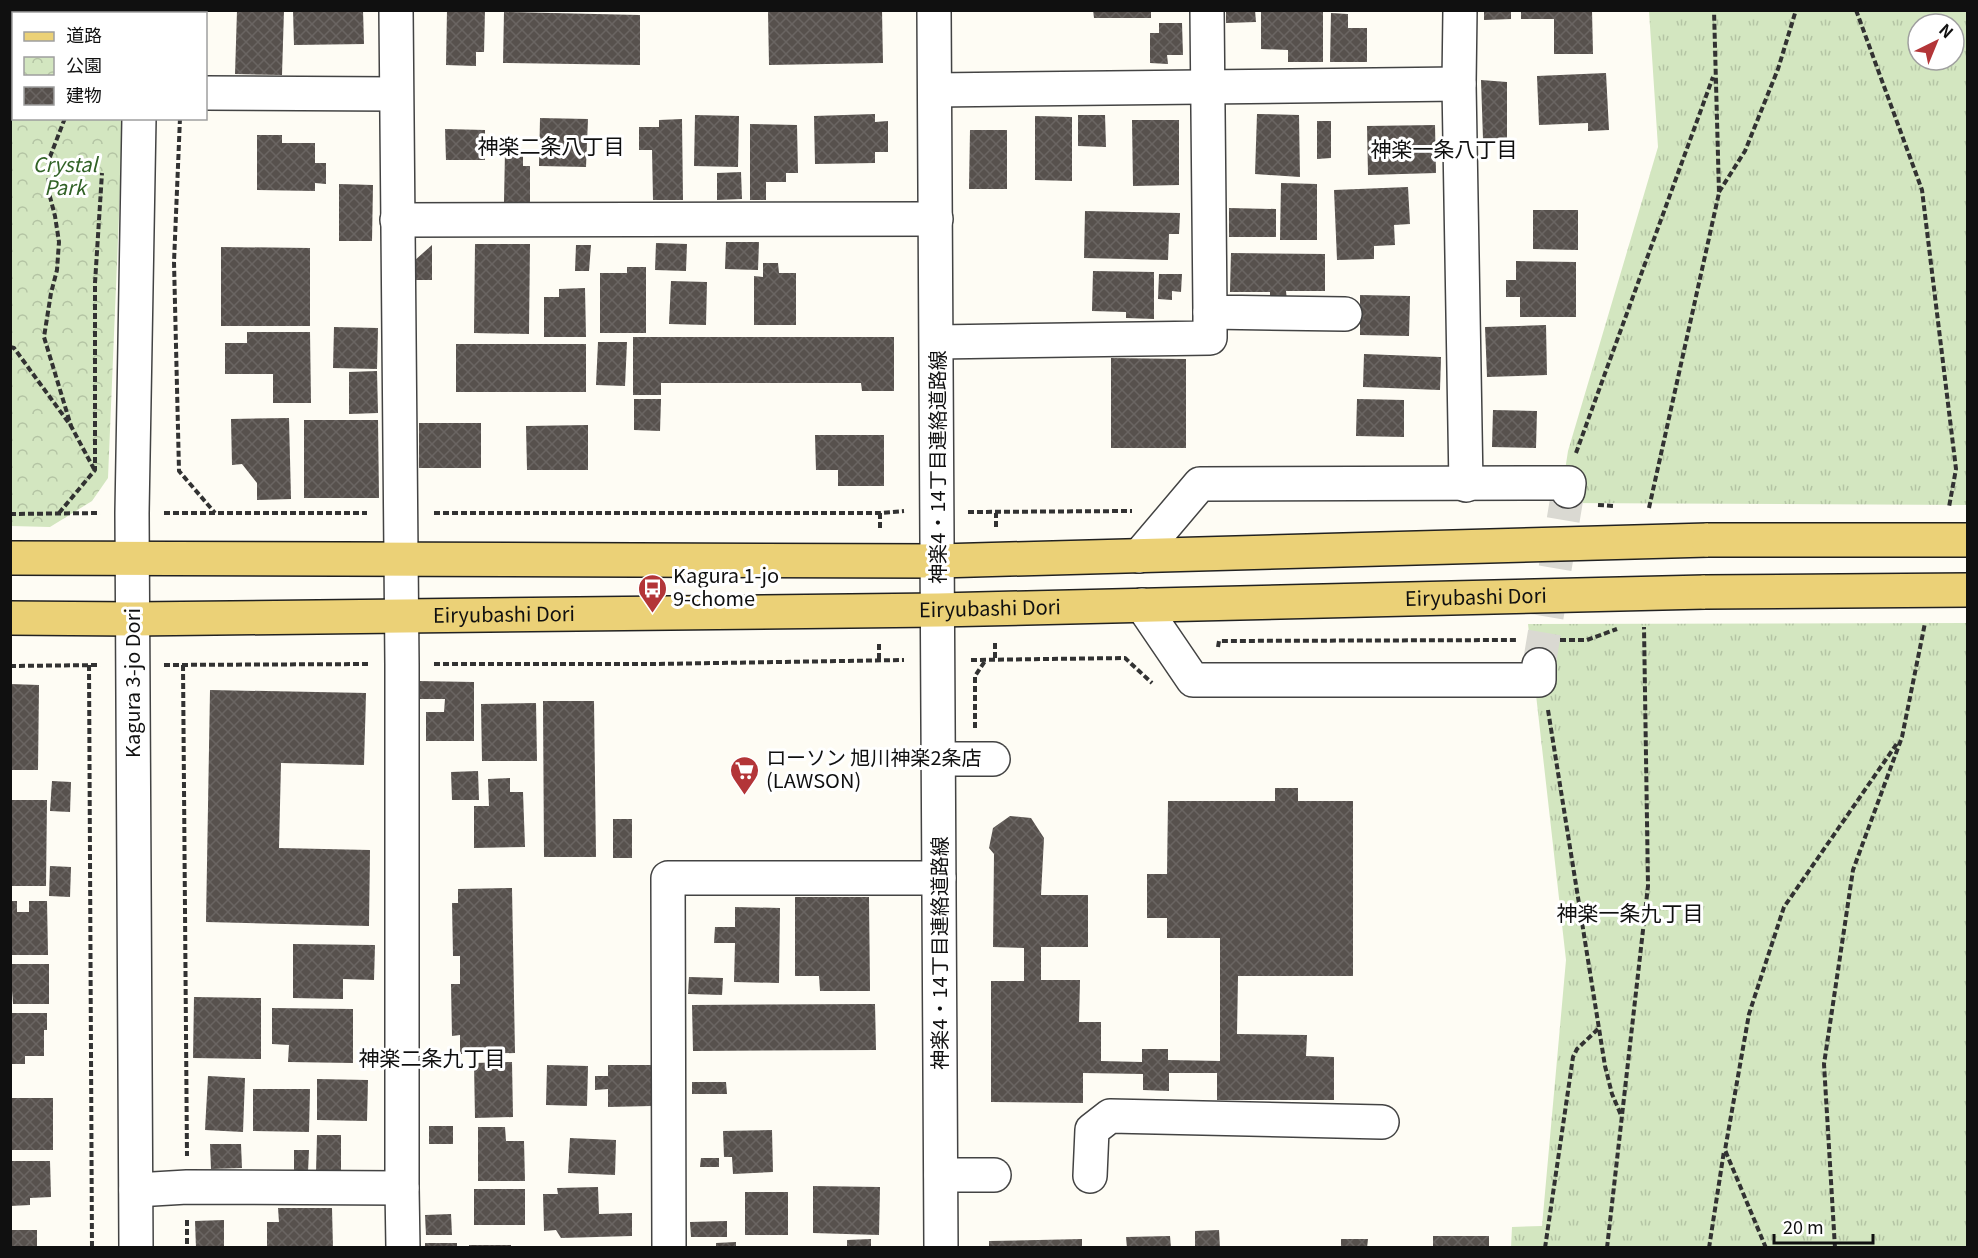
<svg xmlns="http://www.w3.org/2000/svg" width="1978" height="1258" font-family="Georgia,'Noto Sans JP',serif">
	<defs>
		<pattern id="grass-tufts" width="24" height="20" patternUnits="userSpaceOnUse" patternTransform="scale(1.5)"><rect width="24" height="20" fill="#d3e6c0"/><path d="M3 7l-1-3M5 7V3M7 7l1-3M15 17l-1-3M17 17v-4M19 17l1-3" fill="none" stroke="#b4c4a4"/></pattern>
		<pattern id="park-crowns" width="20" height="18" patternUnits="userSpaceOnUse" patternTransform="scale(1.5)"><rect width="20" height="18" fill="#d3e6c0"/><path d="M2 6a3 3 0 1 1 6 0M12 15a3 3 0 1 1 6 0" fill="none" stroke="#b4c4a4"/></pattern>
		<pattern id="building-cross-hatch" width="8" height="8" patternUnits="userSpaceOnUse" patternTransform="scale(1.5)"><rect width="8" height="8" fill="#57514d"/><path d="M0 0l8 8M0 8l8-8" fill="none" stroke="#6a6562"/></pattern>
	</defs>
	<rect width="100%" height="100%" fill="#fefcf4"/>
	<g fill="url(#grass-tufts)" fill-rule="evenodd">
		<path d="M 1649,11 L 1967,11 L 1967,505 L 1560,503 L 1568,451 L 1658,147 ZM 1918,24 L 1954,24 L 1954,60 L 1918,60 Z"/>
		<polygon points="1967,623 1967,1247 1511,1248 1512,1227 1542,1226 1566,960 1528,624"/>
	</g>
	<polygon fill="url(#park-crowns)" points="11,11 128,11 128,14 14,14 14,118 123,119 108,478 92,501 50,527 11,526"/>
	<g fill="url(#building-cross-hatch)">
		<polygon points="237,10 284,10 282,75 235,74"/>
		<polygon points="293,10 363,10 364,44 294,45"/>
		<polygon points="447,10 485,10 484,52 476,52 476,66 446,65"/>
		<polygon points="768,10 882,10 883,63 769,65"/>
		<polygon points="1093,10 1151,10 1151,18 1094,18"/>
		<polygon points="1226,10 1255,10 1256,22 1226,23"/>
		<polygon points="1484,10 1511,10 1511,19 1484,20"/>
		<polygon points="1521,10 1592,10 1593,54 1554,54 1554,19 1521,19"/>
		<polygon points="504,12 640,15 640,65 503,63"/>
		<polygon points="1261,12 1323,12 1323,62 1288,62 1288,50 1261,49"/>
		<polygon points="1331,13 1348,14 1348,28 1367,28 1367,62 1330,62"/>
		<polygon points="1159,23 1182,23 1183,55 1167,55 1168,64 1150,63 1150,33 1159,33"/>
		<polygon points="1606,73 1609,130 1588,131 1588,123 1539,125 1537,76"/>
		<polygon points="1481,80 1507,82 1507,138 1483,139"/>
		<polygon points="875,114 875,122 888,121 888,152 875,152 875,163 815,164 814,116"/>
		<polygon points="1257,114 1299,115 1300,177 1255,174"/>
		<polygon points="695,115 739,116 738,167 694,166"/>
		<polygon points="1078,115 1105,115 1106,147 1078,146"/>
		<polygon points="1035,116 1072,117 1072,181 1035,180"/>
		<polygon points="540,118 588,119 586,167 539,166"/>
		<polygon points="682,119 683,200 653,200 652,150 639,150 639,127 659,127 659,120"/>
		<polygon points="1132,120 1179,120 1179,185 1133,186"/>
		<polygon points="1317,121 1331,121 1331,158 1317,159"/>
		<polygon points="750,124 797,125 798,173 786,173 786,182 766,182 766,200 750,200"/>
		<polygon points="1435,125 1436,173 1368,175 1367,126"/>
		<polygon points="445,129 485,130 485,160 446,160"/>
		<polygon points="970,130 1007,130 1007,189 969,189"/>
		<polygon points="257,135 282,135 282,143 315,143 315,163 326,163 326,184 315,183 315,191 257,190"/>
		<polygon points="505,151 523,151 523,166 530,166 530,202 504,202"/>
		<polygon points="741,172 742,199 717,200 717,173"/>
		<polygon points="1281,183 1317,184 1317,240 1280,240"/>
		<polygon points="339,184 373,185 372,241 339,241"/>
		<polygon points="1408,187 1410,224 1394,225 1395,245 1374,246 1374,259 1337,260 1334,190"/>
		<polygon points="1229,208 1276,209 1276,237 1229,237"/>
		<polygon points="1533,210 1578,210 1578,250 1533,249"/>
		<polygon points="1085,211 1180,213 1179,234 1169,234 1168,260 1084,258"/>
		<polygon points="726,242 759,242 758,270 725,269"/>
		<polygon points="656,243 687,244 686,271 655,270"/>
		<polygon points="475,244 530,244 529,334 474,333"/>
		<polygon points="432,245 432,280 414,280 414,261"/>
		<polygon points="576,245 591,245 589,271 575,271"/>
		<polygon points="221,247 310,248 310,326 221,326"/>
		<polygon points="1231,253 1325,254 1325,291 1286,291 1287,301 1270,301 1270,292 1230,292"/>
		<polygon points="1516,261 1576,262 1576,317 1520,317 1520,297 1506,297 1506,280 1516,280"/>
		<polygon points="763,263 778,263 779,273 796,273 796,325 754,325 754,276 763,277"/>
		<polygon points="627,267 646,267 646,333 600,333 600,273 627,273"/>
		<polygon points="1093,271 1154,272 1154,319 1126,318 1126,312 1092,311"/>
		<polygon points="1159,274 1182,274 1181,292 1172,291 1172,300 1158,299"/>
		<polygon points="671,281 707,282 706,325 669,324"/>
		<polygon points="585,288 586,337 544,337 544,297 559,297 559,289"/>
		<polygon points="1360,295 1410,296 1409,336 1360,335"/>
		<polygon points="1546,325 1547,375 1487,377 1485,327"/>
		<polygon points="334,327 378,328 377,369 333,368"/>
		<polygon points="247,332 310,332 311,403 273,403 273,374 225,374 225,343 247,343"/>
		<polygon points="633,337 894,337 894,391 862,391 861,383 661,383 661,395 633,395"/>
		<polygon points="598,342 627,342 625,386 596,385"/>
		<rect x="456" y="344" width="130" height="48"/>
		<polygon points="1364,354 1441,357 1440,390 1363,387"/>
		<polygon points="1111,358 1186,359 1186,448 1111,448"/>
		<polygon points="377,371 378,413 349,414 349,372"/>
		<polygon points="634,399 661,399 660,431 634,430"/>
		<polygon points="1357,399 1404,400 1404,437 1356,436"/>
		<polygon points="1493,410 1537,411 1536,448 1492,447"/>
		<polygon points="289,418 291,499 257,500 257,483 242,464 232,465 231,419"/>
		<polygon points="304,420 378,420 379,498 304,498"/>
		<rect x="419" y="423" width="62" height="45"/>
		<polygon points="588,425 588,470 527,470 526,426"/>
		<polygon points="815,435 884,435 884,486 838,486 838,470 816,470"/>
		<polygon points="418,681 474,682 474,741 426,741 426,712 444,712 445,699 418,699"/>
		<polygon points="10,684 39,685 38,770 10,770"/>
		<polygon points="210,690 366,693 364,765 281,763 279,848 370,850 369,926 206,922"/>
		<polygon points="543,701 594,701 596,857 544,857"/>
		<polygon points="536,703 537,761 482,761 481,704"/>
		<polygon points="478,771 479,800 452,800 451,772"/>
		<polygon points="510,778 510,792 523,792 525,847 474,848 474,806 489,806 488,779"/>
		<polygon points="52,781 71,782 70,812 50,811"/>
		<polygon points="1275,788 1298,788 1298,801 1353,801 1353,976 1238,976 1237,1034 1307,1035 1306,1056 1334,1057 1334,1100 1217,1100 1217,1073 1169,1073 1169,1091 1143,1090 1143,1074 1083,1073 1083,1103 991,1102 991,981 1024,981 1024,948 993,947 994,854 989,848 993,828 1010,816 1031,818 1044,838 1041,895 1088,895 1088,947 1041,947 1041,980 1080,980 1079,1022 1101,1022 1101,1061 1142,1062 1142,1049 1168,1049 1168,1060 1220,1061 1220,938 1167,938 1167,918 1147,918 1147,874 1167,874 1168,801 1275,801"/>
		<polygon points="10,800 47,800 46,886 10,886"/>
		<rect x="613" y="819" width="19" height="39"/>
		<polygon points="50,866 71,867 70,897 49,896"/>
		<polygon points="512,888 515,1053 460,1054 460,1035 452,1036 451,984 460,984 460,956 453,956 452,903 458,903 458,889"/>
		<polygon points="795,897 869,897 870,991 820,991 819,976 795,976"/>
		<polygon points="10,901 17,901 17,912 29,912 29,901 47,901 48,955 10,955"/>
		<polygon points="735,907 780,908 779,983 734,982 735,943 714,943 715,927 735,927"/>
		<polygon points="293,944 375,945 374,980 343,979 343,999 293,998"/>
		<polygon points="10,964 49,964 49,1004 13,1004"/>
		<polygon points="689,977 723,978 722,995 688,994"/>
		<polygon points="194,997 261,998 261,1059 193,1058"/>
		<polygon points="875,1004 876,1050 693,1051 692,1005"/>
		<polygon points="272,1008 353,1009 353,1063 288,1062 289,1045 272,1044"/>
		<polygon points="10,1013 47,1013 47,1030 44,1030 44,1056 25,1056 25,1064 10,1064"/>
		<polygon points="512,1062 513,1117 475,1118 474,1063"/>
		<polygon points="547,1065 588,1066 587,1106 546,1105"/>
		<polygon points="608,1065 651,1065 652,1106 608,1107 608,1089 595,1090 595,1076 608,1076"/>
		<polygon points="208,1076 245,1078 243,1132 205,1130"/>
		<polygon points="317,1079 368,1080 367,1121 317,1120"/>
		<polygon points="692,1082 726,1082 727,1094 692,1094"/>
		<polygon points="253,1089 310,1089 309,1132 253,1131"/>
		<polygon points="10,1098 53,1098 53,1150 11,1150"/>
		<rect x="429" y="1126" width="24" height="18"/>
		<polygon points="478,1127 505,1127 506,1141 524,1141 525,1181 478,1181"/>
		<polygon points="772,1130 773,1172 733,1174 732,1157 724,1157 723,1131"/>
		<polygon points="317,1135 341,1135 341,1172 316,1172"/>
		<polygon points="570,1138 616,1140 615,1175 568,1173"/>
		<polygon points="210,1144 241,1144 242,1168 211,1169"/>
		<polygon points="294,1150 309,1150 308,1172 294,1172"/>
		<polygon points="701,1158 719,1158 719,1167 700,1167"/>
		<polygon points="10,1161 50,1161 51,1197 30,1198 30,1205 10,1206"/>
		<polygon points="813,1186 880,1187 879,1235 813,1233"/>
		<polygon points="598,1187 599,1214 632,1213 632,1236 561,1238 556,1230 544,1231 543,1194 558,1194 557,1188"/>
		<rect x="474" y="1189" width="51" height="36"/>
		<rect x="745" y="1192" width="43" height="43"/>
		<polygon points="278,1208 332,1208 333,1248 267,1248 267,1222 279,1222"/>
		<polygon points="451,1214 452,1235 426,1235 425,1215"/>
		<polygon points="224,1220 224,1248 196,1248 195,1221"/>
		<polygon points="727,1221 727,1237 691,1237 690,1222"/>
		<rect x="10" y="1230" width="27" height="18"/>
		<polygon points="1219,1230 1220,1248 1195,1248 1195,1231"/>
		<polygon points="1170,1236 1171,1248 1127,1248 1126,1237"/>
		<rect x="1433" y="1236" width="56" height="12"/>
		<polygon points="871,1239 871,1248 847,1248 847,1240"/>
		<polygon points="1082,1239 1082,1248 989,1248 989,1241"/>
		<polygon points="1341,1239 1368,1239 1367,1248 1341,1248"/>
		<polygon points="736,1242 736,1248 716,1248 716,1243"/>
		<rect x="425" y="1243" width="32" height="5"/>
		<rect x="469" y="1245" width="42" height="3"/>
	</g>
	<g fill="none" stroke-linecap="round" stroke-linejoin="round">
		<polyline stroke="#dad9d2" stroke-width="33" stroke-dasharray="33 16" stroke-linecap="butt" points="1539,665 1568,491"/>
		<defs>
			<g id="minor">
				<polyline points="396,10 402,664 402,1188 403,1248"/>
				<polyline points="934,10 941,1248"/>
				<polyline points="1207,10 1210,312 1345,314"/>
				<polyline points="1460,10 1459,84 1466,485"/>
				<polyline points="143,14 143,10"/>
				<polyline points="935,90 1459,84"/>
				<polyline points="206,93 396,94"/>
				<polyline points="397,220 936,219"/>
				<polyline points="937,342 1210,338 1210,312"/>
				<polyline points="1139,556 1200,484 1569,483 1568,491"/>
				<polyline points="1142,605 1193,680 1539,680 1539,665"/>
				<polyline points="939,759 993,759"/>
				<polyline points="941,1175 994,1175"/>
				<polyline points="1090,1176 1092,1130 1110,1116 1382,1122"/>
				<polyline points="136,1190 187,1187 402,1188"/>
				<polyline points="136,1248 132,513 139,118"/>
				<polyline points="669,1248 668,878 939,878"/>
			</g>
			<g id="major">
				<polyline points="10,558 939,561 1708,540"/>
				<path id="s1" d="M 10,618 L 133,619 L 938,610 L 1705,592"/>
			</g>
		</defs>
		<use href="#minor" stroke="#434343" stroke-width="36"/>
		<use href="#major" stroke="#212121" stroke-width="36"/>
		<g stroke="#323232" stroke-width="4" stroke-dasharray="6 3" stroke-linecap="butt">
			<polyline points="49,10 50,14"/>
			<polyline points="1856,10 1922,190 1956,469 1949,507"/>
			<polyline points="185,14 185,10"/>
			<polyline points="65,118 48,162 49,193 55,216 59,242 57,270 51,293 44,337 71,426"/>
			<polyline points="180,118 174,262 179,471 215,513"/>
			<polyline points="1719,192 1745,151 1778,69 1796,10"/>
			<polyline points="10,347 14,348 71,426 94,469"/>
			<polyline points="1576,453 1713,77"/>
			<polyline points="1598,505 1615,506"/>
			<polyline points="1649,508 1719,193 1714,10"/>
			<polyline points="968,512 1132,511"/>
			<polyline points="59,513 95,470 95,283 102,173"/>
			<polyline points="164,513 367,513"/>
			<polyline points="434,513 880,513 904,511"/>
			<polyline points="10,514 100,513"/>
			<polyline points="996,527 996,513"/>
			<polyline points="880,528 880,513"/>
			<polyline points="1560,640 1587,640 1617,629"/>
			<polyline points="995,643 995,659"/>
			<polyline points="879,644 879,661"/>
			<polyline points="1218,647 1219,641 1517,640"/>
			<polyline points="971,660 1125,658 1152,683"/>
			<polyline points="434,664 655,664 904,660"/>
			<polyline points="89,665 92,1248"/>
			<polyline points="164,665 370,664"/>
			<polyline points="183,665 187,1156"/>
			<polyline points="10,666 100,665"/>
			<polyline points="1548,710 1605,1066 1612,1094 1621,1115"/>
			<polyline points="975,728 975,676 985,661"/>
			<polyline points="187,1220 187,1248"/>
			<polyline points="1545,1248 1573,1057 1577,1049 1599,1028"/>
			<polyline points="1607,1248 1648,886 1644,627"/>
			<polyline points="1709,1248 1724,1151"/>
			<polyline points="1766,1248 1725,1150 1749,1014 1784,907 1898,742"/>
			<polyline points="1835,1248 1824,1064 1853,870 1902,737 1925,623"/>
		</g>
		<use href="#minor" stroke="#fff" stroke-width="33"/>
		<use href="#major" stroke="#ebd177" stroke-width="33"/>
		<defs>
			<g id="major-bridge">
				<polyline points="1708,540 1968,540"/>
				<polyline points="1705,592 1968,590"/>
			</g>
		</defs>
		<use href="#major-bridge" stroke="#212121" stroke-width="36" stroke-linecap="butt"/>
		<use href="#major-bridge" stroke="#ebd177" stroke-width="33"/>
	</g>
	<defs>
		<symbol id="bus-pin" viewBox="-11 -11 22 30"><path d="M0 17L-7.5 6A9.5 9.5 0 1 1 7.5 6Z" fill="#b33538" stroke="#fff"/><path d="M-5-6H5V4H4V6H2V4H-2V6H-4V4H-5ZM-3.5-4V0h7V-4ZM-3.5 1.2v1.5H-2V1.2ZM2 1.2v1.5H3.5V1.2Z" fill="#fff"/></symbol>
		<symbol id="supermarket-pin" viewBox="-11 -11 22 30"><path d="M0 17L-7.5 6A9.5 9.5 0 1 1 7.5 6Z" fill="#b33538" stroke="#fff"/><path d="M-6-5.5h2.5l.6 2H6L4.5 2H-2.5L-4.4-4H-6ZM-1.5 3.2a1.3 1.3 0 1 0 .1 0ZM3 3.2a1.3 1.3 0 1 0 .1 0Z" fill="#fff"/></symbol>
	</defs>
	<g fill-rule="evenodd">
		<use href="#bus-pin" x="636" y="572" width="33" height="45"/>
		<use href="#supermarket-pin" x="728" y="754" width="33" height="45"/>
	</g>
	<g text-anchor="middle" stroke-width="6" stroke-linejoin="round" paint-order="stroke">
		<g font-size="20" font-style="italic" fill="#316226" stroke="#fff">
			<text x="65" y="172">Crystal<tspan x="65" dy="23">Park</tspan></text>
		</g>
		<g font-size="20" fill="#101010" stroke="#fff">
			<text transform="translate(938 467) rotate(-90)" y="7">神楽4・14丁目連絡道路線</text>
			<text dy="7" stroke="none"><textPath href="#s1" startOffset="1466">Eiryubashi Dori</textPath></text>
			<text dy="7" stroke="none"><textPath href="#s1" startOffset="980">Eiryubashi Dori</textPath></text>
			<text dy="7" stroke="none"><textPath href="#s1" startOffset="494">Eiryubashi Dori</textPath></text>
			<text transform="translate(133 683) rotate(-90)" y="7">Kagura 3-jo Dori</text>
			<text transform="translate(940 953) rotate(-90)" y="7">神楽4・14丁目連絡道路線</text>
		</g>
		<g font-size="20" fill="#101010" stroke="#fff" text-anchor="start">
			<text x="673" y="583">Kagura 1-jo<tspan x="673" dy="23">9-chome</tspan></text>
			<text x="766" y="765">ローソン 旭川神楽2条店<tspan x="766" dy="23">(LAWSON)</tspan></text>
		</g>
		<g font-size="21" fill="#101010" stroke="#fff">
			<text x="551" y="154">神楽二条八丁目</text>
			<text x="1444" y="157">神楽一条八丁目</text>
			<text x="1630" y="921">神楽一条九丁目</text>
			<text x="432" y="1066">神楽二条九丁目</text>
		</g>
	</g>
	<rect width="1978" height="1258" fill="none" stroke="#101010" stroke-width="24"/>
	<rect x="12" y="12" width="195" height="108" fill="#ffffff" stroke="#9f9f9f" stroke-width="1.5"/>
	<rect x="24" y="32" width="30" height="9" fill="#ebd177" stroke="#9f9f9f" stroke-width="1.5"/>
	<text x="66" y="42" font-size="18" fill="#101010">道路</text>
	<rect x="24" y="57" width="30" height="18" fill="url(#park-crowns)" stroke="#9f9f9f" stroke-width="1.5"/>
	<text x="66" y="72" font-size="18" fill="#101010">公園</text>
	<rect x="24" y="87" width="30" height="18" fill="url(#building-cross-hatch)" stroke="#9f9f9f" stroke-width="1.5"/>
	<text x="66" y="102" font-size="18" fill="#101010">建物</text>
	<g transform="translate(1936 42) rotate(43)"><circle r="28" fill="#ffffff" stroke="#9f9f9f" stroke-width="1.5"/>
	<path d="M0-4.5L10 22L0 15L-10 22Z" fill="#b33538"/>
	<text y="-9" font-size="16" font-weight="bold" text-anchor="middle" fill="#101010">N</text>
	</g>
	<path d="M1774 1234v9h99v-9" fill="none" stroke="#101010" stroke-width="3"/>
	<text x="1783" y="1234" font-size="18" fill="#101010" stroke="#ffffff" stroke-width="4.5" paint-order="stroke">20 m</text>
</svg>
